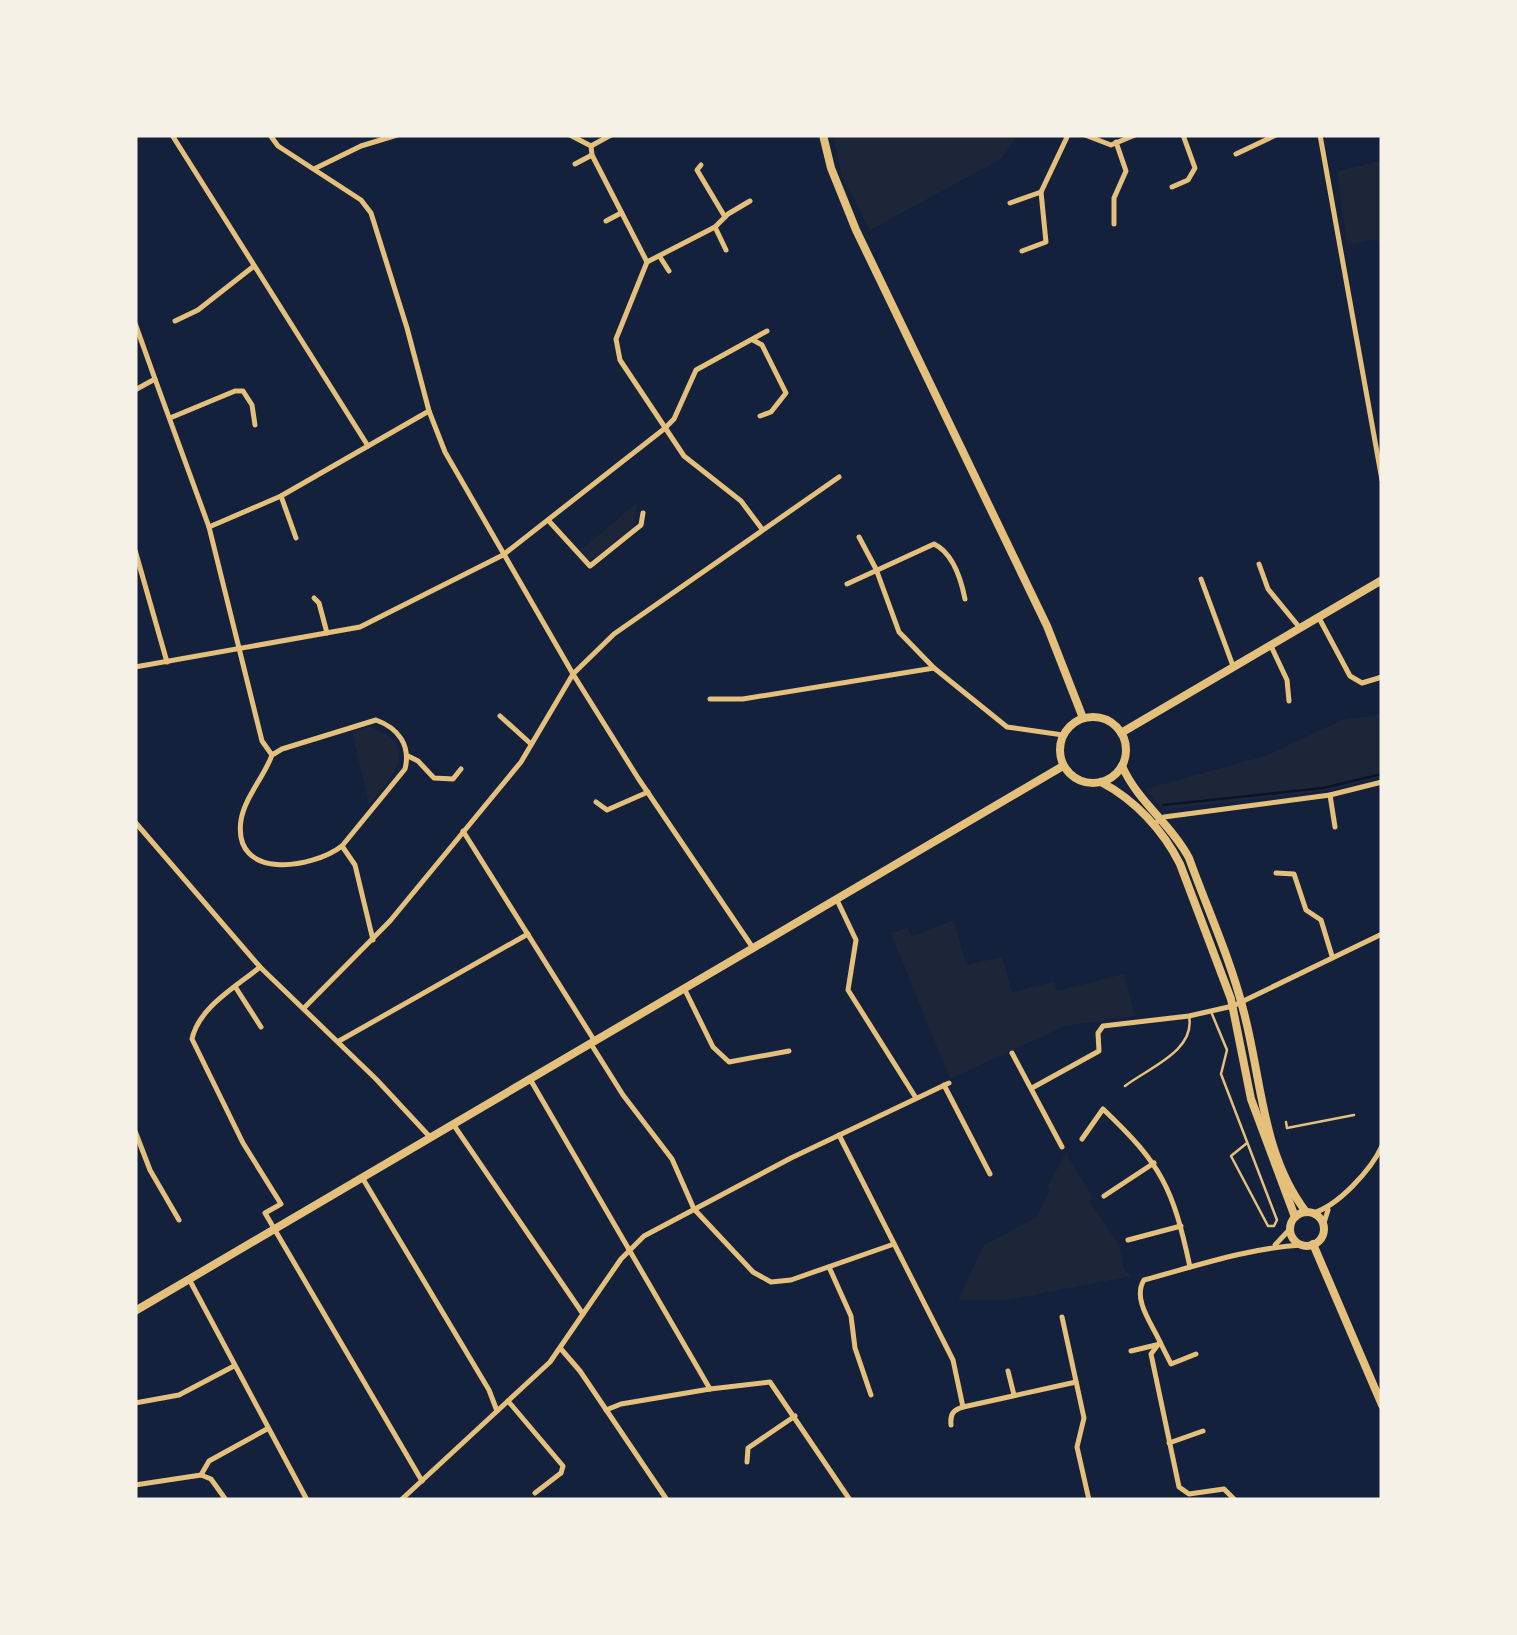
<svg xmlns="http://www.w3.org/2000/svg" width="1517" height="1635" font-family="'DejaVu Sans',sans-serif">
	<rect width="100%" height="100%" fill="#14213d"/>
	<g fill="#1d2539">
		<polygon points="833,135 1018,135 1001,159 870,230 842,175"/>
		<polygon points="1382,160 1382,253 1377,239 1347,245 1337,172"/>
		<polygon points="638,502 633,527 596,558 588,559 581,550"/>
		<polygon points="1382,714 1382,777 1329,790 1164,810 1145,789 1265,756 1342,720"/>
		<path d="M 370,727 C 424,746 392,776 369,805 L 352,731 Z"/>
		<polygon points="954,920 966,965 1002,957 1012,992 1054,982 1057,991 1124,974 1135,1016 1065,1026 950,1079 891,933 907,928 912,936"/>
		<polygon points="1066,1153 1093,1198 1089,1201 1119,1245 1125,1271 1132,1276 1007,1300 958,1300 984,1245 1037,1217 1050,1190 1048,1185"/>
	</g>
	<g fill="none" stroke-linecap="round" stroke-linejoin="round">
		<polyline stroke="#0b132b" stroke-width="2.5" points="1163,805 1323,788 1382,774"/>
		<g stroke="#e5c07b" stroke-width="2.5">
			<polyline points="1212,1014 1227,1050 1221,1074 1277,1220 1274,1226 1268,1226 1231,1156 1247,1143"/>
			<path d="M 1125,1086 C 1148,1068 1196,1051 1189,1016"/>
			<polyline points="1286,1122 1287,1128 1354,1115"/>
		</g>
		<g stroke="#e5c07b" stroke-width="5">
			<polyline points="172,135 368,446"/>
			<polyline points="270,135 278,146 361,200 371,213 407,328 429,411 445,452 573,674 638,778 753,948"/>
			<polyline points="570,135 591,146 592,155 647,262 616,339 620,360 684,456 741,501 762,529"/>
			<polyline points="1085,135 1111,145 1135,135"/>
			<polyline points="1320,135 1382,480"/>
			<polyline points="591,146 611,135"/>
			<polyline points="1236,154 1276,135"/>
			<polyline points="575,164 592,155"/>
			<polyline points="701,165 697,170 725,217"/>
			<polyline points="316,168 361,146 397,135"/>
			<polyline points="1172,187 1188,180 1195,168 1183,135"/>
			<polyline points="1010,203 1041,192"/>
			<polyline points="606,221 621,213"/>
			<polyline points="1114,224 1114,198 1126,171 1116,142"/>
			<polyline points="715,227 726,250"/>
			<polyline points="1022,251 1046,242 1041,192 1068,135"/>
			<polyline points="660,257 669,271"/>
			<polyline points="647,262 715,227 728,214 750,201"/>
			<polyline points="175,321 198,310 254,266"/>
			<polyline points="135,323 155,379 135,390"/>
			<polyline points="753,340 762,345 786,393 771,412 760,416"/>
			<path d="M 155,379 L 209,527 L 262,741 L 272,755 C 264,777 245,797 241,820 C 232,881 312,869 342,846 L 355,865 L 373,940"/>
			<polyline points="170,418 235,391 243,391 252,405 255,425"/>
			<polyline points="281,496 296,538"/>
			<polyline points="548,520 590,566 641,525 643,513"/>
			<polyline points="209,527 281,496 429,411"/>
			<polyline points="859,537 876,569 899,632 934,668 1007,727 1063,735"/>
			<polyline points="135,550 167,662"/>
			<polyline points="1259,564 1268,589 1300,628"/>
			<polyline points="1201,579 1233,666"/>
			<path d="M 847,584 L 934,544 C 953,553 961,579 965,599"/>
			<polyline points="314,598 319,603 327,633"/>
			<polyline points="1319,618 1350,676 1362,683 1382,677"/>
			<polyline points="1271,646 1287,680 1289,701"/>
			<polyline points="135,667 360,627 503,555 664,429 674,419 696,370 767,331"/>
			<polyline points="710,699 743,699 934,668"/>
			<polyline points="500,716 531,744"/>
			<path d="M 272,755 L 282,749 L 376,720 C 398,728 411,745 405,769 L 342,846"/>
			<polyline points="408,756 418,761 434,778 453,779 461,769"/>
			<polyline points="1330,795 1335,827"/>
			<polyline points="596,802 607,810 648,792"/>
			<polyline points="135,822 260,967 376,1079 430,1137"/>
			<polyline points="1154,824 1164,817 1330,795 1382,782"/>
			<polyline points="463,831 594,1040"/>
			<polyline points="1276,873 1294,874 1306,910 1321,920 1332,956"/>
			<polyline points="837,900 856,940 848,990 916,1098"/>
			<path d="M 260,967 C 236,987 199,1007 192,1039 L 243,1143 L 281,1204 L 265,1213 L 422,1481"/>
			<polyline points="236,988 261,1027"/>
			<polyline points="684,988 713,1047 729,1062 789,1051"/>
			<polyline points="304,1008 390,921 521,762 573,674 614,634 839,477"/>
			<polyline points="339,1041 528,934"/>
			<polyline points="591,1044 623,1095 672,1159 694,1209 753,1272 771,1282 791,1280 894,1244"/>
			<polyline points="1012,1053 1062,1147"/>
			<polyline points="530,1079 710,1389 770,1382 850,1500"/>
			<polyline points="944,1085 990,1174"/>
			<polyline points="1032,1088 1099,1051 1098,1033 1103,1026 1189,1016 1233,1006 1382,934"/>
			<polyline points="135,1131 150,1170 179,1220"/>
			<polyline points="839,1135 953,1360 963,1407"/>
			<path d="M 1082,1139 L 1103,1109 C 1162,1165 1173,1188 1190,1267"/>
			<polyline points="363,1179 489,1390 497,1411"/>
			<polyline points="1104,1196 1154,1163"/>
			<path d="M 1313,1213 C 1338,1206 1371,1170 1382,1146"/>
			<polyline points="1323,1226 1328,1210"/>
			<polyline points="1128,1240 1181,1226"/>
			<polyline points="1275,1245 1290,1229"/>
			<polyline points="829,1267 851,1316 855,1348 871,1395"/>
			<polyline points="189,1279 307,1500"/>
			<polyline points="583,1314 621,1259 644,1236 791,1158 949,1083"/>
			<polyline points="1062,1317 1084,1418 1077,1447 1089,1500"/>
			<polyline points="1160,1342 1171,1364 1196,1354"/>
			<polyline points="561,1349 580,1371 667,1500"/>
			<polyline points="1131,1351 1156,1345"/>
			<polyline points="1008,1371 1014,1395"/>
			<polyline points="508,1401 563,1466 561,1473 535,1493"/>
			<polyline points="135,1403 179,1395 234,1366"/>
			<polyline points="606,1410 621,1404 710,1389"/>
			<path d="M 951,1425 C 950,1414 953,1410 963,1407 L 1076,1382"/>
			<polyline points="1169,1443 1203,1431"/>
			<polyline points="747,1462 748,1448 795,1416"/>
			<polyline points="201,1475 209,1461 267,1429"/>
			<polyline points="135,1485 201,1475 211,1479 226,1500"/>
			<polyline points="401,1500 550,1362 583,1314 453,1124"/>
			<path d="M 1235,1500 L 1224,1489 L 1189,1494 L 1179,1487 L 1151,1354 L 1160,1342 C 1152,1324 1132,1299 1144,1280 C 1196,1266 1248,1248 1302,1245"/>
		</g>
		<g stroke="#e5c07b" stroke-width="8">
			<polyline points="823,135 831,168 856,230 1047,626 1083,718"/>
			<circle cx="1093" cy="750" r="33"/>
			<polyline points="1121,733 1382,580"/>
			<path d="M 1122,766 C 1138,802 1171,824 1189,858 C 1207,908 1230,958 1243,1009 C 1262,1078 1261,1153 1306,1212"/>
			<path d="M 1101,782 C 1135,800 1163,830 1180,864 L 1231,999 L 1251,1099 L 1295,1217"/>
			<circle cx="1307" cy="1229" r="17"/>
			<polyline points="1313,1244 1382,1405"/>
			<polyline points="135,1311 1063,766"/>
		</g>
	</g>
	<rect width="1517" height="1635" fill="none" stroke="#f6f1e7" stroke-width="275"/>
</svg>
